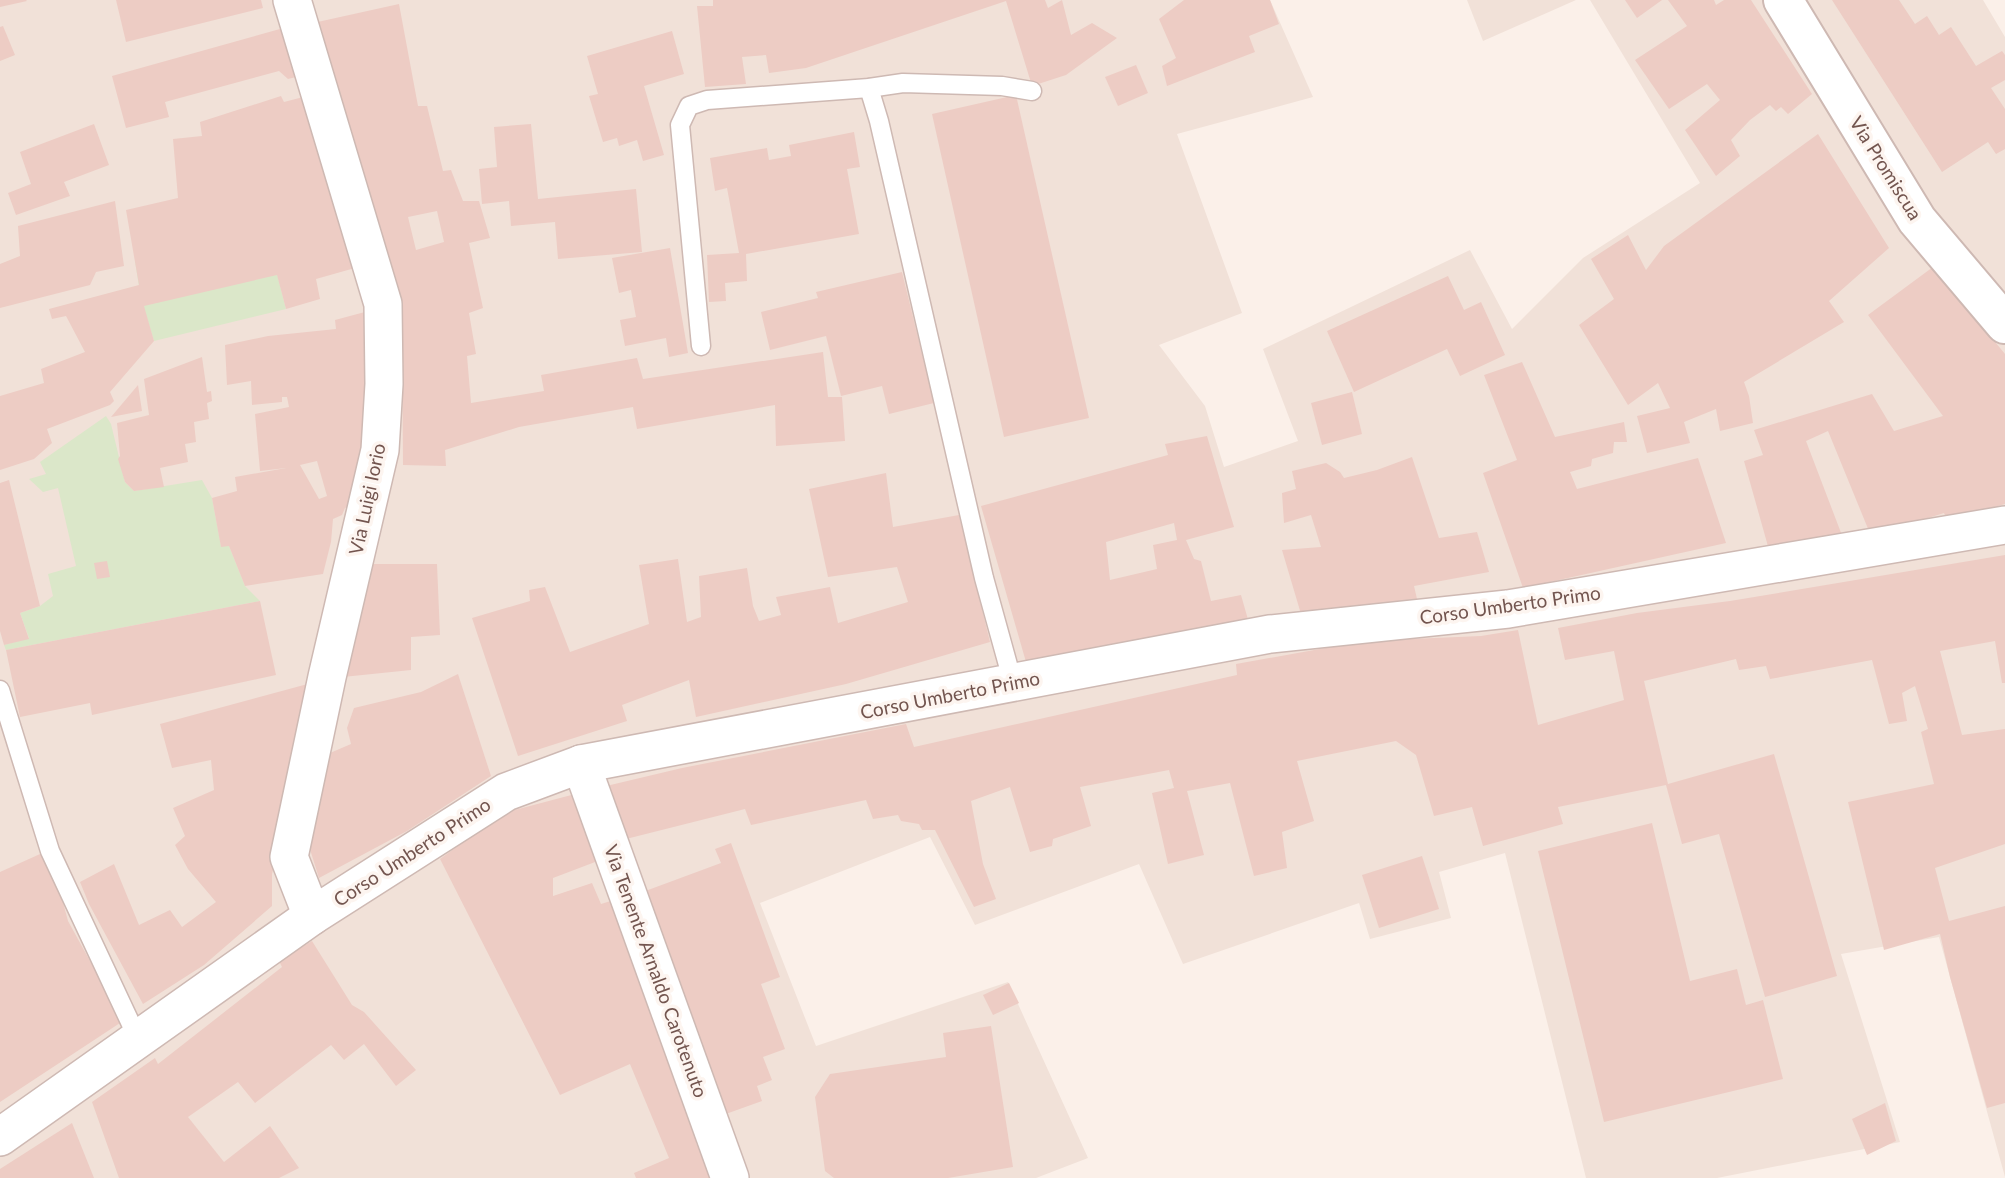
<svg xmlns="http://www.w3.org/2000/svg" width="2005" height="1178" font-family="Lato,sans-serif">
	<rect width="100%" height="100%" fill="#fbf0e9"/>
	<g fill="#f1e1d8">
		<polygon points="0,0 1270,0 1313,97 1177,134 1242,313 1159,345 1205,406 1224,467 1298,441 1263,349 1470,250 1512,329 1583,258 1700,183 1590,0 1983,0 2005,37 2005,1177 1939,937 1841,954 1900,1142 1717,1178 1586,1178 1505,853 1439,872 1451,918 1370,939 1359,903 1183,964 1139,864 975,925 930,837 760,903 816,1046 1008,982 1088,1158 1036,1178 0,1178"/>
		<polygon points="1467,0 1576,0 1483,41"/>
	</g>
	<g fill="#dbe7c9">
		<polygon points="267,235 286,309 154,341 141,299 135,261"/>
		<polygon points="106,416 111,424 125,482 134,491 202,480 212,498 221,546 229,546 245,586 260,601 6,650 4,645 29,638 20,613 40,606 53,596 48,574 76,566 58,488 43,492 29,479 46,474 40,462"/>
	</g>
	<g fill="#edccc4" fill-rule="evenodd">
		<polygon points="0,0 26,0 27,1 0,7"/>
		<polygon points="116,0 261,0 263,8 126,42"/>
		<polygon points="713,0 1045,0 1048,8 1062,0 1071,35 1092,23 1117,38 1066,75 1032,86 1006,1 806,68 769,73 766,55 742,57 746,84 705,87 697,6 713,6"/>
		<polygon points="1184,0 1270,0 1279,24 1249,36 1255,52 1167,86 1162,66 1176,58 1159,19"/>
		<polygon points="1625,0 1662,0 1637,18"/>
		<polygon points="1668,0 1714,0 1716,5 1724,0 1751,0 1812,94 1788,114 1781,107 1776,111 1770,105 1750,120 1731,140 1740,156 1716,176 1685,130 1720,100 1707,84 1669,109 1635,60 1687,26"/>
		<polygon points="1832,0 1899,0 1915,24 1927,16 1939,35 1951,27 1976,66 2002,51 2005,55 2005,80 1991,88 2005,109 2005,149 1996,154 1988,142 1942,172"/>
		<path d="M 399,4 L 418,106 L 427,106 L 443,171 L 451,170 L 463,201 L 479,201 L 490,238 L 469,243 L 483,308 L 469,313 L 476,354 L 467,356 L 471,403 L 544,391 L 541,375 L 637,358 L 643,379 L 823,352 L 828,397 L 842,397 L 845,441 L 776,446 L 775,405 L 637,429 L 633,407 L 519,427 L 445,450 L 446,466 L 403,465 L 402,326 L 387,256 L 313,23 ZM 437,211 L 444,242 L 416,250 L 408,217 Z"/>
		<polygon points="3,26 15,55 0,61 0,27"/>
		<polygon points="287,27 300,76 288,79 279,71 165,102 169,117 126,128 112,76"/>
		<polygon points="672,31 684,74 644,86 664,155 643,161 637,140 619,146 617,138 603,142 589,96 598,94 587,56"/>
		<polygon points="1136,65 1148,93 1118,106 1105,77"/>
		<polygon points="1016,95 1089,418 1004,437 932,114"/>
		<polygon points="281,96 284,102 307,96 362,266 316,279 320,299 286,309 277,275 144,306 154,341 110,392 114,401 110,405 47,429 52,443 34,459 0,470 0,396 44,383 41,369 85,352 66,316 52,319 49,309 139,285 126,210 178,198 173,139 202,136 200,122"/>
		<polygon points="94,124 109,165 64,182 70,196 16,215 8,193 31,184 20,152"/>
		<polygon points="531,124 538,199 636,189 642,252 558,259 555,222 511,226 509,201 482,204 479,169 497,167 494,127"/>
		<polygon points="854,132 860,167 847,169 859,234 746,254 747,281 725,283 726,301 709,302 707,255 739,253 727,188 715,191 710,158 767,148 769,160 791,156 789,145"/>
		<polygon points="1818,134 1889,248 1829,301 1844,322 1744,382 1749,396 1753,423 1720,431 1716,409 1684,422 1690,443 1647,453 1637,416 1670,408 1658,383 1628,405 1579,325 1614,299 1591,259 1628,235 1646,270 1664,246"/>
		<polygon points="115,201 124,266 96,272 90,285 0,308 0,264 20,256 18,226"/>
		<polygon points="670,248 688,353 669,357 666,338 625,346 620,320 636,317 631,290 619,293 612,258"/>
		<polygon points="1933,267 2005,354 2005,504 1947,520 1944,513 1871,536 1828,431 1806,441 1843,538 1771,557 1744,461 1763,455 1754,430 1872,394 1894,431 1943,416 1868,315"/>
		<polygon points="902,272 934,403 889,414 882,386 841,396 826,336 770,350 761,312 818,298 816,292"/>
		<polygon points="1448,276 1464,310 1481,302 1505,355 1460,376 1447,349 1354,392 1327,331"/>
		<path d="M 376,309 L 358,502 L 345,508 L 342,515 L 333,519 L 331,542 L 323,574 L 245,586 L 229,546 L 221,547 L 212,498 L 237,491 L 235,477 L 286,468 L 260,471 L 255,414 L 289,407 L 287,397 L 282,397 L 282,402 L 252,405 L 251,381 L 227,385 L 225,345 L 268,336 L 336,329 L 335,320 ZM 317,461 L 327,496 L 319,499 L 300,465 Z"/>
		<polygon points="202,357 207,392 211,391 212,401 207,403 209,419 194,422 196,442 185,444 188,462 160,468 164,487 134,491 125,482 118,459 120,456 117,423 149,415 144,379"/>
		<polygon points="1522,362 1555,437 1624,422 1627,442 1614,442 1613,453 1592,459 1591,466 1570,472 1577,489 1698,458 1726,543 1523,588 1483,473 1517,460 1484,375"/>
		<polygon points="138,385 142,411 111,417"/>
		<polygon points="1352,392 1362,434 1322,445 1311,403"/>
		<path d="M 1207,436 L 1234,527 L 1186,540 L 1194,559 L 1201,561 L 1211,601 L 1241,595 L 1249,623 L 1026,662 L 981,506 L 1168,455 L 1165,444 ZM 1174,523 L 1177,540 L 1153,545 L 1157,569 L 1110,580 L 1106,542 Z"/>
		<polygon points="1412,457 1439,538 1477,532 1489,572 1414,586 1417,599 1301,614 1282,550 1321,547 1311,515 1284,523 1282,493 1296,489 1292,471 1326,463 1340,472 1344,478 1377,470"/>
		<polygon points="886,473 893,527 959,515 990,642 846,684 696,717 689,680 622,705 627,721 518,756 472,618 530,601 529,590 545,587 570,652 649,624 639,565 678,559 687,622 701,617 699,576 747,568 753,606 759,621 781,615 776,597 830,587 838,623 908,602 897,567 828,577 809,489"/>
		<polygon points="9,480 40,606 20,613 29,639 4,645 0,631 0,483"/>
		<polygon points="2005,555 2005,683 2002,683 1995,641 1940,651 1962,735 2005,729 2005,844 1935,868 1949,921 2005,906 2005,1103 1987,1108 1950,977 1940,934 1884,950 1848,802 1934,784 1921,732 1928,729 1915,686 1902,693 1907,721 1889,724 1872,660 1770,679 1766,666 1739,670 1736,659 1644,681 1668,784 1774,754 1837,976 1765,997 1719,834 1682,844 1666,785 1558,807 1563,824 1483,846 1472,807 1434,816 1416,755 1396,741 1297,761 1314,821 1282,832 1287,868 1254,876 1230,783 1187,791 1204,855 1168,864 1152,793 1174,788 1169,770 1080,787 1091,826 1053,839 1052,846 1030,852 1010,787 971,801 983,864 996,899 974,907 935,830 922,830 919,824 901,821 898,815 873,819 866,800 751,825 745,809 622,840 602,787 682,768 906,724 914,747 1237,675 1236,664 1364,641 1481,636 1518,630 1538,725 1624,700 1614,651 1565,660 1558,628 1637,613 1730,601"/>
		<polygon points="107,561 110,577 97,579 94,563"/>
		<polygon points="365,564 437,564 440,635 411,637 411,670 343,677"/>
		<polygon points="260,601 276,675 92,715 90,703 20,717 6,650"/>
		<polygon points="458,674 491,776 407,831 319,878 308,843 330,753 351,744 347,728 354,708 421,692"/>
		<polygon points="315,682 297,778 272,874 272,906 204,965 143,1004 89,904 80,882 114,864 139,925 170,910 182,927 216,902 188,869 175,845 185,836 173,808 214,790 211,760 172,768 160,724"/>
		<polygon points="579,793 603,859 553,878 553,896 592,883 601,904 617,899 707,1138 696,1143 714,1178 636,1178 634,1173 669,1158 630,1064 560,1095 440,859 503,813"/>
		<polygon points="1652,823 1690,981 1737,969 1746,1005 1763,1000 1783,1079 1604,1122 1538,851"/>
		<polygon points="731,843 780,977 761,984 785,1049 763,1057 772,1080 757,1086 762,1101 723,1115 640,893 721,863 715,849"/>
		<polygon points="49,850 68,921 123,1021 0,1102 0,872"/>
		<polygon points="1422,856 1439,909 1379,928 1362,875"/>
		<polygon points="312,941 352,1005 364,1012 416,1070 396,1086 364,1044 344,1060 331,1045 255,1103 238,1082 188,1117 224,1162 270,1126 299,1168 279,1178 119,1178 92,1102 155,1058 158,1064 282,967 279,961"/>
		<polygon points="1009,983 1019,1003 993,1015 983,995"/>
		<polygon points="991,1026 1013,1167 948,1178 834,1178 825,1171 815,1097 830,1074 946,1057 943,1033"/>
		<polygon points="1885,1103 1896,1141 1867,1155 1852,1119"/>
		<polygon points="72,1123 94,1178 0,1178 0,1169"/>
	</g>
	<g fill="none" stroke-linecap="round" stroke-linejoin="round">
		<defs>
			<g id="service">
				<polyline points="869,88 879,121 984,578 1013,683"/>
				<polyline points="701,346 680,125 689,106 707,100 869,88 903,83 1002,86 1032,91"/>
				<polyline points="0,690 50,851 138,1039"/>
			</g>
			<g id="minor">
				<polyline points="292,0 383,304 384,384 380,450 327,677 289,857 312,916"/>
				<polyline points="581,764 730,1178"/>
				<polyline points="0,1137 312,916 506,792 581,764 1270,634 1508,609 2005,525"/>
			</g>
			<polyline id="tertiary" points="1783,0 1917,220 2005,324"/>
		</defs>
		<use href="#service" stroke="#ceb9b3" stroke-width="21"/>
		<use href="#minor" stroke="#ceb9b3" stroke-width="40"/>
		<use href="#tertiary" stroke="#ceb9b3" stroke-width="42"/>
		<use href="#service" stroke="#fff" stroke-width="18"/>
		<use href="#minor" stroke="#fff" stroke-width="37"/>
		<use href="#tertiary" stroke="#fff" stroke-width="38"/>
	</g>
	<g text-anchor="middle" stroke-width="7" stroke-linejoin="round" paint-order="stroke">
		<g font-size="19" fill="#73554f" stroke="#fdf5f0">
			<text transform="translate(1886 168) rotate(58)" y="7">Via Promiscua</text>
			<text transform="translate(367 499) rotate(-78)" y="7">Via Luigi Iorio</text>
			<text transform="translate(1510 605) rotate(-8)" y="7">Corso Umberto Primo</text>
			<text transform="translate(950 695) rotate(-11)" y="7">Corso Umberto Primo</text>
			<text transform="translate(412 852) rotate(-33)" y="7">Corso Umberto Primo</text>
			<text transform="translate(656 971) rotate(70)" y="7">Via Tenente Arnaldo Carotenuto</text>
		</g>
	</g>
</svg>
